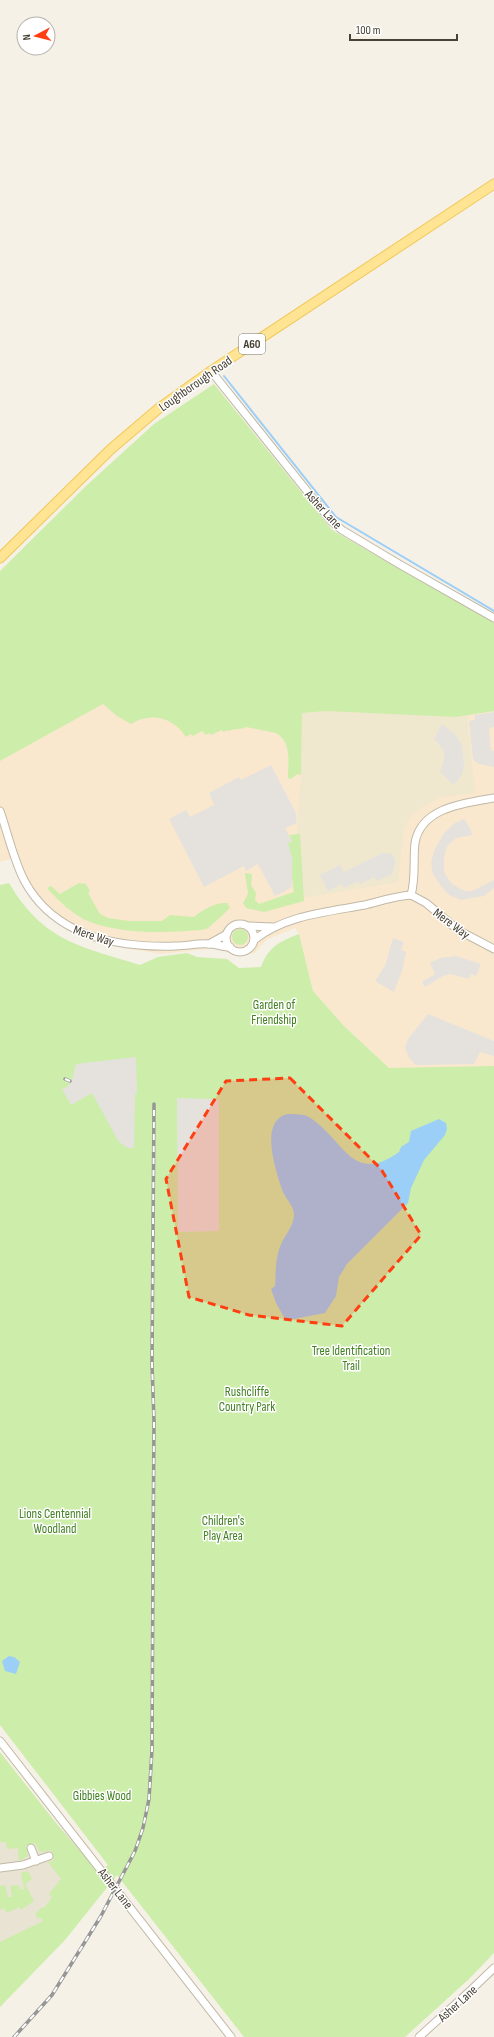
<svg xmlns="http://www.w3.org/2000/svg" width="494" height="2037" font-family="'Sofia Sans Condensed',sans-serif">
	<rect width="100%" height="100%" fill="#f5f1e6"/>
	<polygon fill="#e9e3d3" points="59,1826 99,1872 0,1984 0,1837"/>
	<polygon fill="#f9e8ce" points="494,693 494,1070 443,1072 389,1068 343,1025 313,991 299,934 295,928 266,940 255,953 237,956 216,948 161,954 96,943 68,931 43,912 20,881 11,859 0,862 0,761 106,702"/>
	<polygon fill="#efe7ce" points="326,711 456,717 467,716 475,793 441,797 424,806 411,816 404,828 398,882 297,899 294,837 297,832 301,775 302,713"/>
	<g fill="#cdedaa">
		<path d="M 214,384 L 332,530 L 494,623 L 494,711 L 456,717 L 326,711 L 302,713 L 301,775 L 297,774 L 291,779 L 288,778 C 288,762 292,742 276,733 L 246,727 C 240,730 236,728 229,731 L 228,730 L 223,732 L 222,730 L 211,735 L 210,733 L 206,735 L 202,731 L 193,736 L 191,734 L 186,737 C 173,717 151,712 131,724 L 117,716 L 103,704 L 0,761 L 0,571 L 86,486 L 154,424 Z"/>
		<path d="M 300,834 L 304,901 L 264,912 L 246,908 L 243,903 L 248,894 L 245,873 L 252,874 L 251,885 L 256,893 L 255,900 L 259,904 L 294,892 C 291,876 292,860 287,843 L 292,841 L 289,835 Z"/>
		<path d="M 9,883 C 44,942 80,946 140,965 L 158,957 L 187,953 L 197,957 L 227,959 L 239,968 L 261,967 C 269,946 279,942 299,934 L 313,991 L 343,1025 L 389,1068 L 494,1066 L 494,1953 L 469,1979 L 405,2037 L 244,2037 L 117,1875 L 65,1940 L 0,2007 L 0,1942 L 43,1921 L 41,1918 L 37,1918 L 35,1914 L 41,1908 L 45,1907 L 52,1897 L 49,1894 L 61,1879 L 48,1862 L 54,1860 L 51,1850 L 43,1852 L 39,1851 L 35,1843 L 26,1846 L 28,1856 L 19,1861 L 18,1848 L 7,1849 L 6,1842 L 0,1842 L 0,1752 L 60,1828 L 99,1872 L 108,1865 L 0,1725 L 0,885 Z"/>
		<path d="M 79,883 L 86,884 L 90,891 L 88,893 L 100,914 L 108,918 L 129,921 L 162,921 L 170,915 L 194,917 C 202,910 216,902 227,903 L 230,908 C 228,910 210,927 208,928 C 202,931 194,930 187,931 C 155,933 121,933 90,922 C 74,916 59,901 47,888 L 51,886 L 60,894 Z"/>
		<circle cx="240" cy="937" r="8"/>
		<polygon points="28,1871 32,1879 25,1884 34,1901 21,1910 19,1907 7,1913 4,1908 0,1910 0,1886 5,1885 8,1897 12,1897 10,1886 19,1885 20,1890 24,1889 21,1873"/>
	</g>
	<g fill="#e5e2de">
		<polygon points="494,712 494,727 489,728 491,750 494,751 494,767 479,764 473,760 469,721 475,720 475,715"/>
		<polygon points="442,724 454,733 462,745 464,767 461,776 454,785 440,772 444,759 444,752 440,745 434,739"/>
		<polygon points="271,765 296,813 297,823 285,828 292,841 288,843 292,857 292,887 275,896 258,864 246,871 244,866 204,887 169,819 186,810 190,817 214,805 209,793 239,777 241,780"/>
		<polygon points="464,819 470,828 472,835 456,838 447,846 444,859 444,870 446,876 453,885 465,891 472,891 494,880 494,888 484,896 461,900 449,895 440,885 433,874 431,863 434,851 444,833 455,823"/>
		<polygon points="383,853 391,854 395,859 395,864 392,874 377,881 374,877 360,884 358,881 344,888 342,884 328,891 320,875 340,865 344,872"/>
		<polygon points="393,938 404,942 401,950 406,952 402,971 394,992 375,981 385,966"/>
		<polygon points="456,956 481,964 476,976 471,974 469,979 451,974 443,976 425,987 422,982 435,974 430,963 440,958"/>
		<polygon points="428,1014 494,1041 494,1056 480,1052 474,1064 416,1065 409,1058 405,1048 408,1039"/>
		<polygon points="136,1057 137,1094 135,1094 134,1148 128,1148 119,1142 92,1093 71,1105 62,1089 67,1087 72,1080 76,1064"/>
		<polygon points="177,1098 214,1099 219,1100 219,1231 180,1232 178,1229"/>
	</g>
	<g fill="#9bcff8">
		<path d="M 288,1114 C 295,1114 304,1114 309,1117 C 344,1139 352,1186 399,1152 L 401,1147 L 409,1142 L 411,1131 L 439,1119 L 446,1123 L 447,1129 L 445,1135 L 424,1160 L 411,1188 L 408,1203 L 347,1264 L 339,1277 L 336,1296 L 325,1313 L 294,1319 L 285,1319 L 276,1303 L 271,1289 L 275,1286 C 276,1275 275,1261 279,1250 C 282,1237 294,1228 294,1214 C 293,1205 286,1199 283,1192 C 276,1172 258,1120 288,1114 Z"/>
		<polygon points="9,1656 14,1657 20,1662 16,1674 5,1671 2,1661"/>
	</g>
	<g fill="none" stroke-linecap="round" stroke-linejoin="round">
		<polyline stroke="#9bcff8" stroke-width="2" points="224,376 336,517 494,611"/>
		<defs>
			<g id="minor">
				<polyline points="211,371 331,521 342,530 399,564 494,618"/>
				<path d="M 494,798 C 465,803 421,807 415,843 C 413,860 416,878 411,895 L 426,903 L 458,930 L 494,949"/>
				<path d="M 0,811 C 8,834 13,858 24,880 C 54,937 117,948 176,946 C 187,946 199,943 209,944 C 216,944 223,947 230,947"/>
				<circle cx="240" cy="938" r="14"/>
				<polyline points="249,926 273,927"/>
				<path d="M 254,940 C 286,915 327,912 365,905 C 381,901 395,896 411,895"/>
				<polyline points="209,944 227,934"/>
				<polyline points="0,1741 231,2037"/>
				<polyline points="31,1848 36,1861"/>
				<polyline points="0,1868 23,1865 49,1856"/>
				<polyline points="419,2037 471,1990 494,1968"/>
			</g>
			<polyline id="major" points="0,558 111,449 158,409 211,371 494,184"/>
		</defs>
		<use href="#minor" stroke="#c1b9a7" stroke-width="9"/>
		<use href="#major" stroke="#f1c858" stroke-width="11"/>
		<use href="#minor" stroke="#fff" stroke-width="7"/>
		<use href="#major" stroke="#ffe494" stroke-width="9"/>
		<defs>
			<g id="rail">
				<polyline points="65,1079 70,1081"/>
				<polyline points="14,2037 52,1995 101,1916 135,1851 143,1828 149,1799 152,1750 153,1561 154,1421 152,1364 154,1104"/>
			</g>
		</defs>
		<use href="#rail" stroke="#969696" stroke-width="3.5"/>
		<use href="#rail" stroke="#fff" stroke-width="2" stroke-dasharray="6" stroke-linecap="butt"/>
	</g>
	<path fill="#ff3e12" fill-opacity="0.2" stroke="#ff3e12" stroke-width="3" stroke-dasharray="8 5" stroke-linejoin="round" d="M 290,1078 L 381,1169 L 421,1235 L 342,1326 L 249,1315 L 189,1297 L 166,1179 L 226,1081 Z"/>
	<g text-anchor="middle" stroke-width="3" stroke-linejoin="round" paint-order="stroke">
		<rect fill="#fff" stroke="#7f7a71" stroke-width="1" x="239" y="334" width="26" height="20" rx="3"/>
		<g font-size="12" font-weight="bold" fill="#484134">
			<text x="252" y="348">A60</text>
		</g>
		<g font-size="13" fill="#484134" stroke="#fff">
			<text transform="translate(195 383) rotate(-35)" y="5">Loughborough Road</text>
			<text transform="translate(324 509) rotate(47)" y="5">Asher Lane</text>
			<text transform="translate(452 923) rotate(37)" y="5">Mere Way</text>
			<text transform="translate(94 935) rotate(18)" y="5">Mere Way</text>
			<text transform="translate(116 1888) rotate(52)" y="5">Asher Lane</text>
			<text transform="translate(457 2003) rotate(-42)" y="5">Asher Lane</text>
		</g>
		<g font-size="13" fill="#428021" stroke="#fff">
			<text x="274" y="1009">Garden of<tspan x="274" dy="15">Friendship</tspan></text>
			<text x="351" y="1355">Tree Identification<tspan x="351" dy="15">Trail</tspan></text>
			<text x="247" y="1396">Rushcliffe<tspan x="247" dy="15">Country Park</tspan></text>
			<text x="55" y="1518">Lions Centennial<tspan x="55" dy="15">Woodland</tspan></text>
			<text x="223" y="1525">Children's<tspan x="223" dy="15">Play Area</tspan></text>
			<text x="102" y="1800">Gibbies Wood</text>
		</g>
	</g>
	<g transform="translate(36 36) rotate(263)"><circle r="19" fill="#ffffff" stroke="#b6b3ae"/>
	<path d="M0-3L7 15L0 10L-7 15Z" fill="#ff3e12"/>
	<text y="-6" font-size="11" font-weight="bold" text-anchor="middle" fill="#484134">N</text>
	</g>
	<path d="M350 34v6h107v-6" fill="none" stroke="#484134" stroke-width="2"/>
	<text x="356" y="34" font-size="12" fill="#484134" stroke="#ffffff" stroke-width="3" paint-order="stroke">100 m</text>
</svg>
